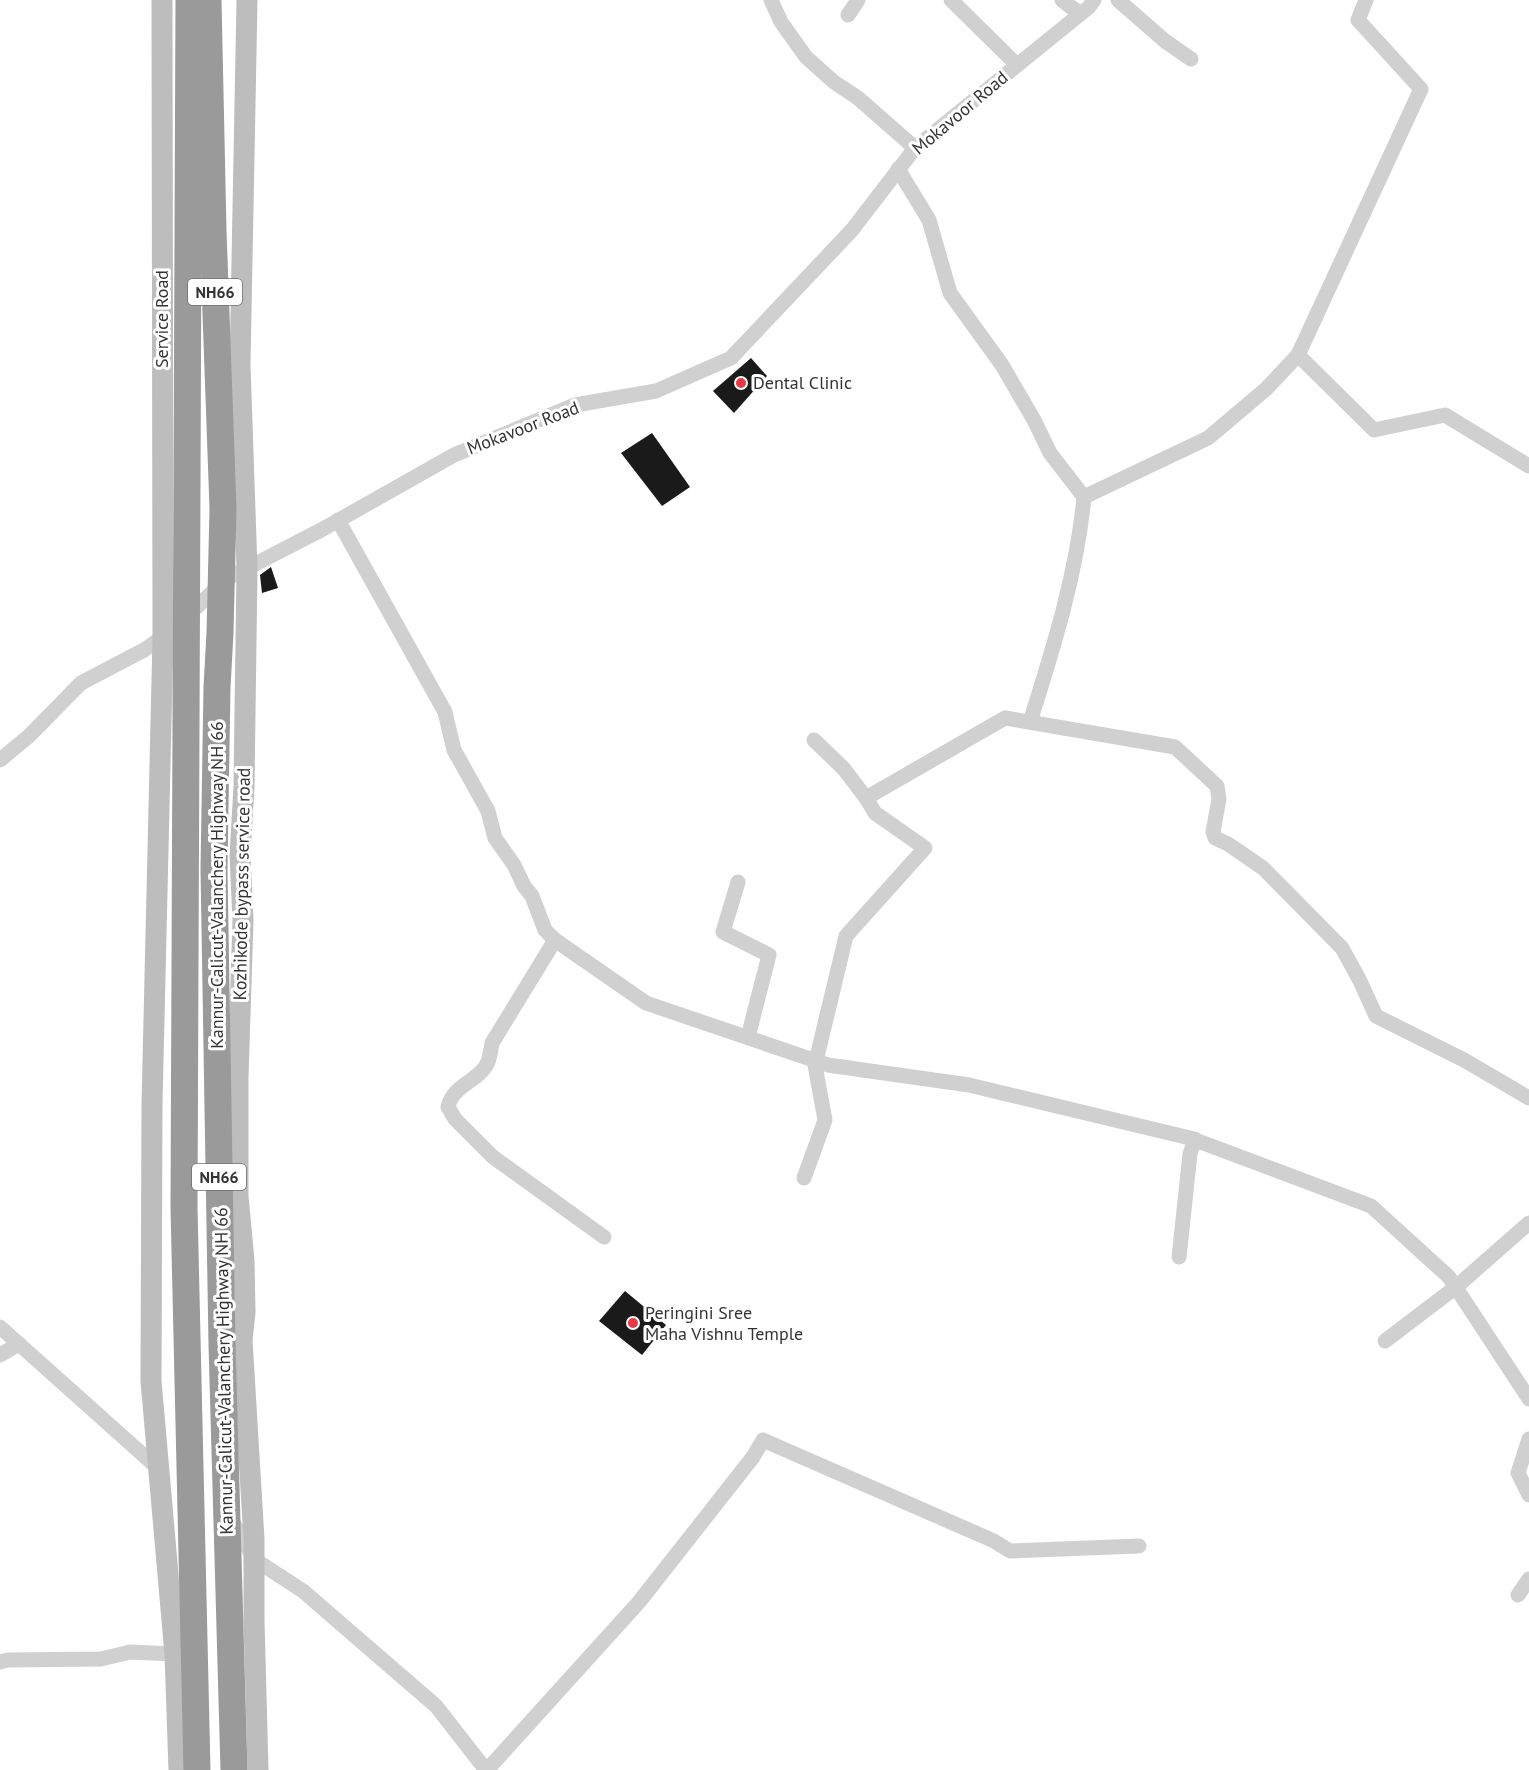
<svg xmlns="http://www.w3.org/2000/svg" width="1529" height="1770" font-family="'PT Sans',sans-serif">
	<rect width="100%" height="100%" fill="#fff"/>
	<g fill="#1a1a1a">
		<polygon points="751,358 767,376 734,413 713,391"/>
		<polygon points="652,433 690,487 662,506 621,453"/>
		<polygon points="271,567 278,588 262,593 260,575"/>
		<polygon points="625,1291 666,1325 642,1355 599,1321"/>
	</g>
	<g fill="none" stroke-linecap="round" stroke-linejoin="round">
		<g stroke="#d0d0d0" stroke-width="15">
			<polyline points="771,0 781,22 806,57 834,82 858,98 915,148"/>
			<polyline points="951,0 1017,65"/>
			<polyline points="1062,0 1080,14"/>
			<polyline points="1118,0 1165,41 1191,59"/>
			<polyline points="1366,0 1358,20 1421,89 1298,355 1374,430 1445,415 1529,466"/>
			<polyline points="848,15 858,0"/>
			<path d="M 898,169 L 929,220 L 950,293 L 1002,365 L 1034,420 L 1050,453 L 1084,497 C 1077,573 1053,649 1030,722"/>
			<polyline points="1084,497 1208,438 1266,389 1298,355"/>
			<polyline points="338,520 445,712 454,750 488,811 495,838 514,865 524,886 532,896 545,930 555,940 646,1003 828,1065 969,1085 1190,1138 1371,1206 1449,1277 1529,1399"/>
			<polyline points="186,617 221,584 230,577 323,529 454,455 575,405 656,391 731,358 852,230 915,148 1089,7 1094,0"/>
			<polyline points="814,740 844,769 866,798"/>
			<polyline points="0,760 29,736 81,683 144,650 168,633"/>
			<polyline points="738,882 723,932 769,955 748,1037"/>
			<path d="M 555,940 L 492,1043 C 491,1049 490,1056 488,1062 C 479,1082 453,1084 448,1107 L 455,1119 L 493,1157 L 604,1237"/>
			<polyline points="816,1061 846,936 925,848 875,813 866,798 1005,718 1175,747 1217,786 1219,799 1213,832 1215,838 1228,844 1263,868 1342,948 1360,981 1376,1016 1464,1060 1529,1098"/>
			<polyline points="804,1178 825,1120 814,1060"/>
			<polyline points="1179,1257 1190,1154 1195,1139"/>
			<polyline points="0,1327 160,1470"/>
			<polyline points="1385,1341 1456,1287 1529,1223"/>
			<polyline points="0,1355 19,1344"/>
			<polyline points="1529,1439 1518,1473 1529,1495"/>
			<polyline points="231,1519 254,1559 303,1591 436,1706 486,1770"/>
			<polyline points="1518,1595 1529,1579"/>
			<polyline points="0,1662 8,1660 101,1659 130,1652 175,1654"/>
			<polyline points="487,1770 639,1602 753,1457 763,1440 994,1541 1010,1551 1139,1546"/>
		</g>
		<g stroke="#bdbdbd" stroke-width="21">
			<polyline points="162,0 163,638 152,1104 151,1381 175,1654 179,1770"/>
			<polyline points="247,0 240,365 247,569 244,786 240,856 243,920 238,1078 238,1196 244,1261 245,1312 242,1340 254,1539 254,1621 258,1770"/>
		</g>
		<g stroke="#9a9a9a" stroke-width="27">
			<polyline points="189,0 184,1207 197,1770"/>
			<polyline points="208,0 213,230 223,509 220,633 217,687 214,869 222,1345 234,1770"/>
		</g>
	</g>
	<g fill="#e63946" stroke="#fff" stroke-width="2">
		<circle cx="741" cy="383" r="6"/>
		<circle cx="633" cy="1323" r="6"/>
	</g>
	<g text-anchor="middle" stroke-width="6" stroke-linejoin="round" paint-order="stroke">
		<g fill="#fff" stroke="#707070" stroke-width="1.5">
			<rect x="188" y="279" width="54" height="26" rx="4.5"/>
			<rect x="192" y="1164" width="54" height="26" rx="4.5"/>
		</g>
		<g font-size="16" font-weight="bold" fill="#333">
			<text x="215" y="298">NH66</text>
			<text x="219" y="1183">NH66</text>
		</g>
		<g font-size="18" fill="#333" stroke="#fff">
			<text transform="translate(960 113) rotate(-40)" y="6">Mokavoor Road</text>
			<text transform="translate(162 319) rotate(-90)" y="6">Service Road</text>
			<text transform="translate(523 428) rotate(-21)" y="6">Mokavoor Road</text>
			<text transform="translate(242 884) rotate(-89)" y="6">Kozhikode bypass service road</text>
			<text transform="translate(217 885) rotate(-90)" y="6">Kannur-Calicut-Valanchery Highway NH 66</text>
			<text transform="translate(224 1371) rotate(-91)" y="6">Kannur-Calicut-Valanchery Highway NH 66</text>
		</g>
		<g font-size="18" fill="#333" stroke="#fff" text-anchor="start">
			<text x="753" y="389">Dental Clinic</text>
			<text x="645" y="1319">Peringini Sree<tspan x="645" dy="21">Maha Vishnu Temple</tspan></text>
		</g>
	</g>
</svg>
